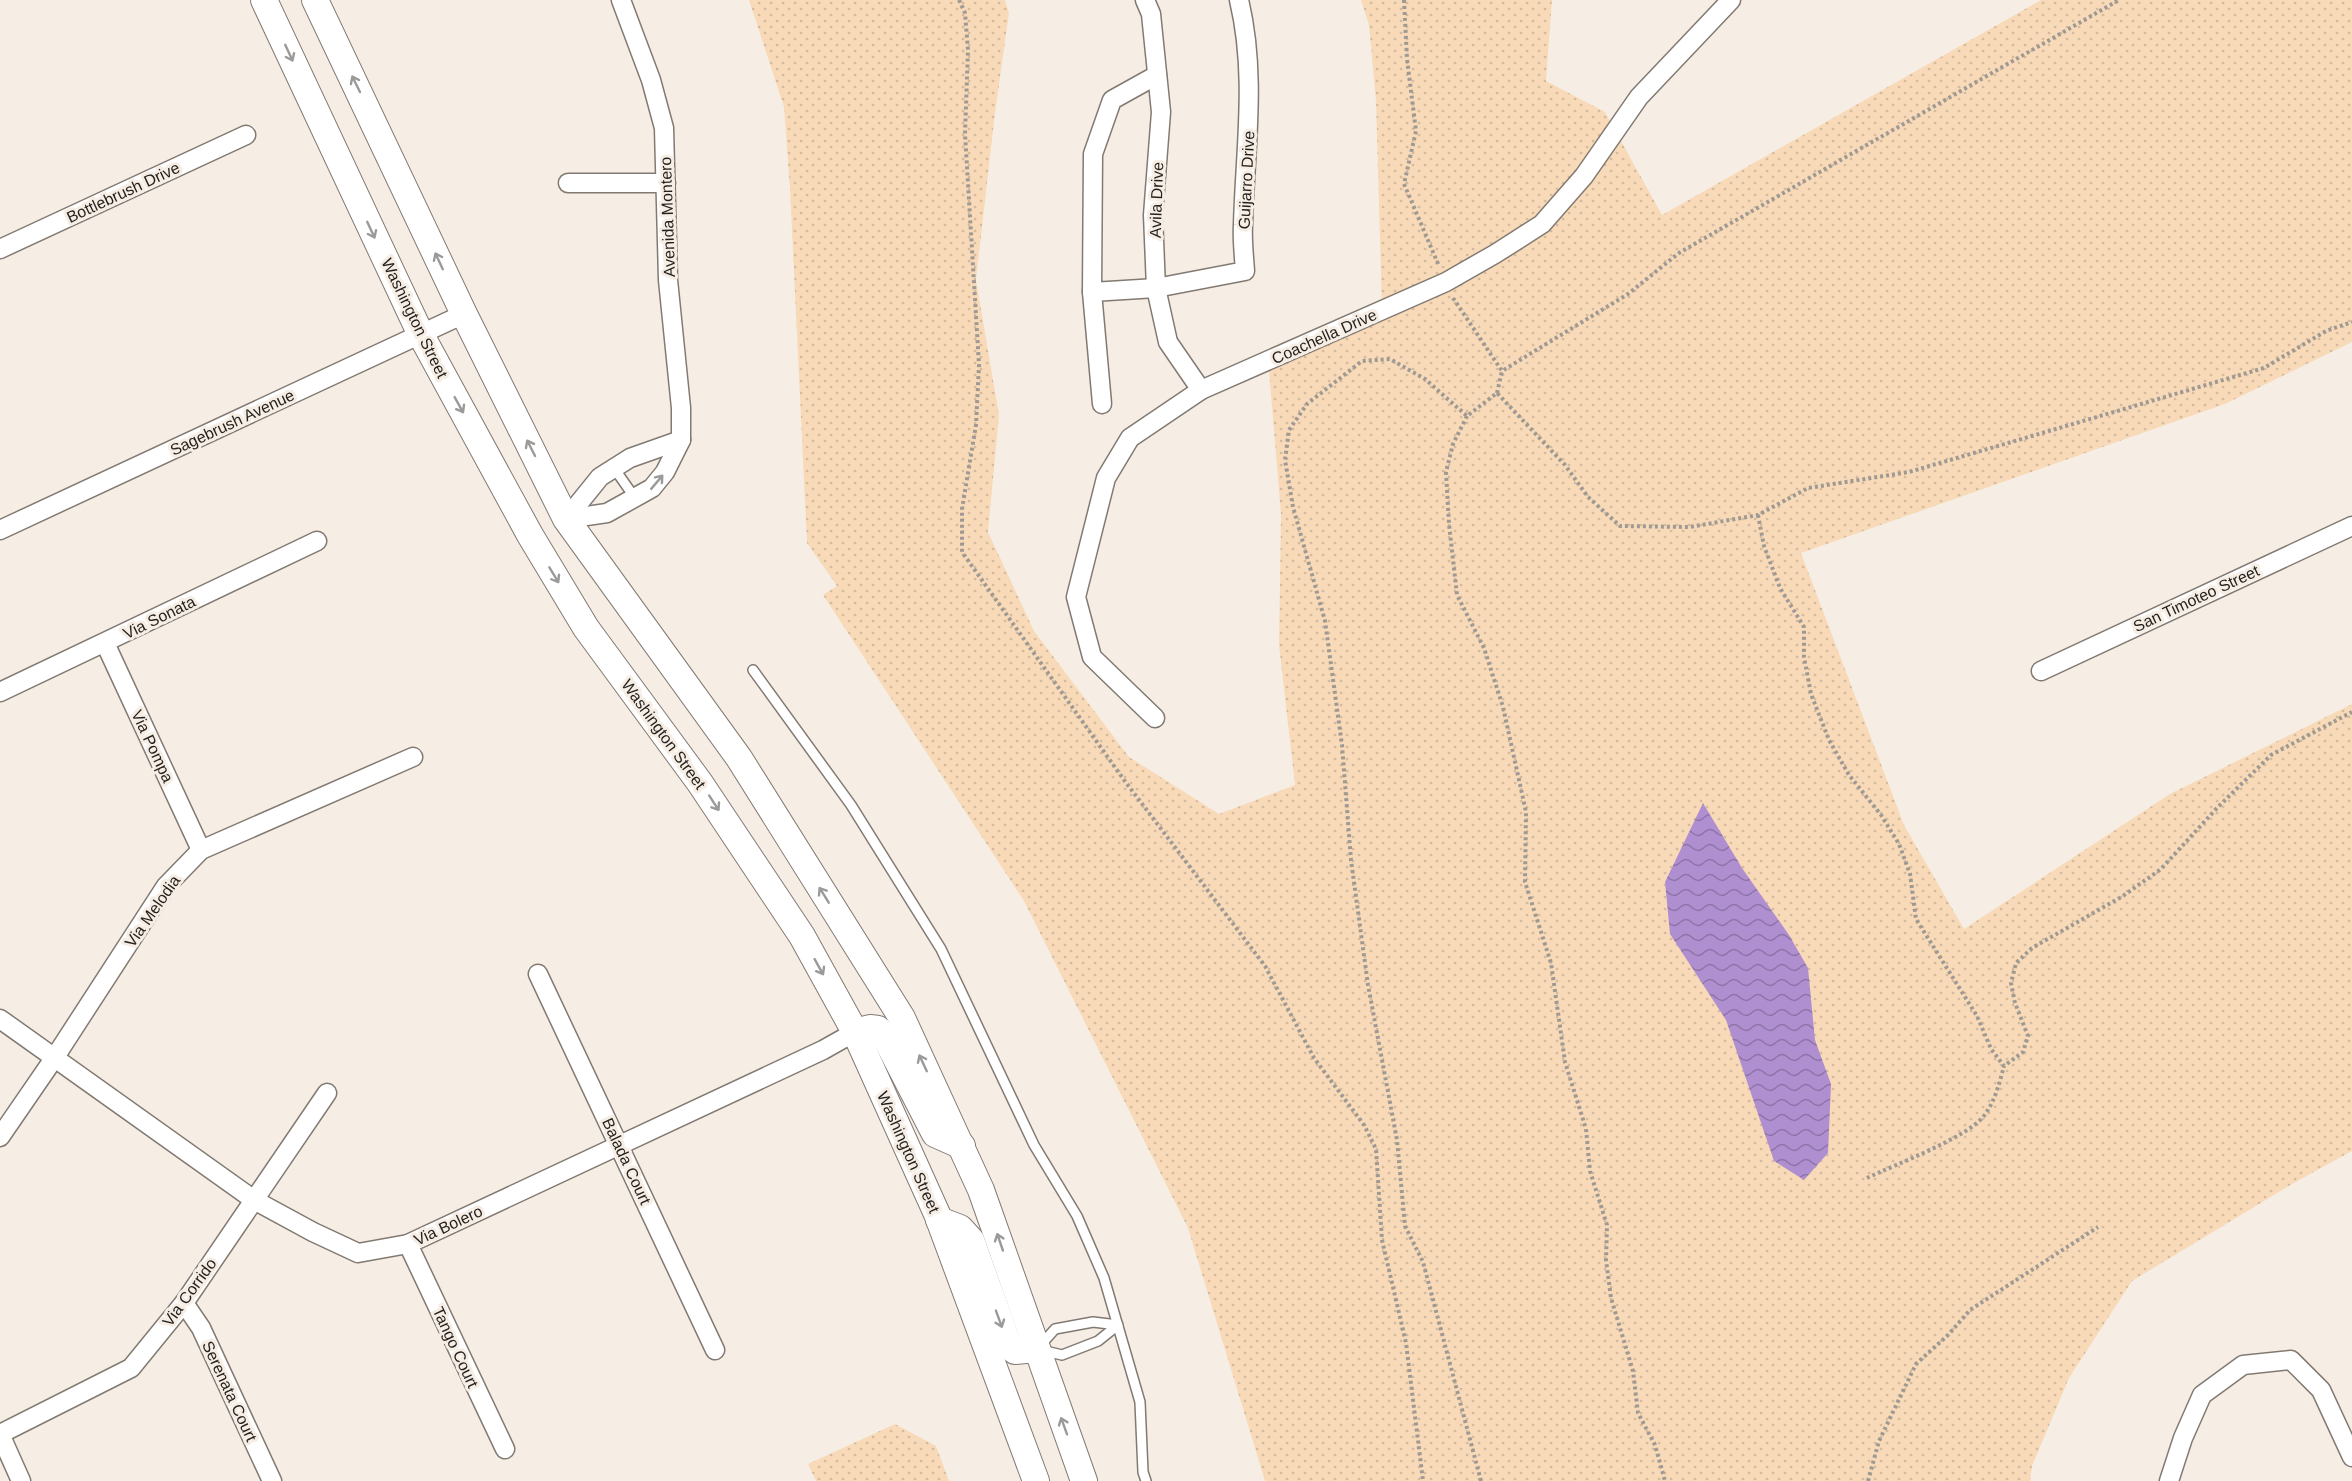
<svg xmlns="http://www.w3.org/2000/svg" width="2352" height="1481" font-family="Arial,sans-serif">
	<defs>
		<pattern id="grass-dots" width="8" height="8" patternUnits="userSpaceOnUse" patternTransform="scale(1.5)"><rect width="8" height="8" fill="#f8dab8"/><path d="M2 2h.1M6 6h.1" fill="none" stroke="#d4bb9e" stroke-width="1.8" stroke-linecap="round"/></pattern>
		<pattern id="water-waves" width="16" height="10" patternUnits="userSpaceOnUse" patternTransform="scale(1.5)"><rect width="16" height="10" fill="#af8fd0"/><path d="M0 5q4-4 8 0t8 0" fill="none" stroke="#8e74a8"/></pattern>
	</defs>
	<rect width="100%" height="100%" fill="#f6eee5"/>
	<g fill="url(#grass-dots)">
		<polygon points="749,0 1005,0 1009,13 995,113 976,280 999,415 988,532 1034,631 1129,757 1219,814 1295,785 1279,645 1281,514 1268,359 1382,311 1376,101 1369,25 1361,0 1552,0 1546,81 1605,112 1662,215 2041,0 2352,0 2352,342 2225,404 1801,553 1904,825 1964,929 2170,794 2352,704 2352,1151 2292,1184 2132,1281 2069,1378 2032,1466 2030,1481 1265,1481 1188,1228 1024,901 823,595 837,586 807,543 790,189 784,107"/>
		<polygon points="895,1424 936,1446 949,1481 816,1481 808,1464"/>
	</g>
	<polygon fill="url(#water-waves)" points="1703,803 1742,868 1789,935 1808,968 1815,1040 1831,1084 1828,1153 1804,1180 1774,1161 1726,1020 1670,934 1665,882"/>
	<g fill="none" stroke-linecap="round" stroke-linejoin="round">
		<defs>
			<g id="lane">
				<polyline points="614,468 635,498"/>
				<polyline points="753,670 851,805 941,949 1034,1145 1077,1216 1104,1278 1140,1402 1143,1472 1146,1481"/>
				<polygon points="1093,1322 1118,1325 1098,1341 1062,1355 1037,1349 1055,1329"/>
			</g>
			<g id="street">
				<polyline points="1145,0 1151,14 1161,112 1153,215 1156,288 1168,342 1201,390"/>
				<path d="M 1157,75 L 1112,100 L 1093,154 L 1092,292 L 1156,288 L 1245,271 C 1244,256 1242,240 1243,225 C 1245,149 1257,75 1239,0"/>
				<polyline points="568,183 666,183"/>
				<polyline points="0,249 246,135"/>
				<polyline points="1092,292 1102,404"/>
				<polyline points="566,519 607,513 652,488 665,472 681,440 681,408 668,280 664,128 651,80 621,0"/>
				<polyline points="566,519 600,477 630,458 681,440"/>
				<polyline points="0,530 464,314"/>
				<polyline points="105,643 201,850"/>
				<polyline points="2041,671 2352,526"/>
				<polyline points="0,692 317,541"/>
				<polyline points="1155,718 1092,657 1076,597 1106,478 1130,438 1201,390 1446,282 1495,254 1542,224 1584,176 1639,97 1731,0"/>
				<polyline points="538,974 715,1350"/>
				<polyline points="0,1019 254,1200 313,1232 358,1253 408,1244 823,1050 855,1032"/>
				<polyline points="0,1137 55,1057 166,886 201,850 413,757"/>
				<polyline points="408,1244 505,1449"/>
				<polyline points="184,1303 201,1328 272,1481"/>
				<polyline points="0,1434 131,1368 184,1303 327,1093"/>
				<polyline points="0,1434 21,1481"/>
				<polyline points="2169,1481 2183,1438 2202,1395 2243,1365 2291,1360 2321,1390 2352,1457"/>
			</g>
			<g id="secondary">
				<polyline points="264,0 421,335 530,535 586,628 700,783 802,936 855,1032 937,1214 1036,1481"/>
				<polyline points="315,0 464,314 566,519 739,758 902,1018 981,1190 1084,1481"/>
				<polyline points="855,1032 870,1028 878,1029 884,1035 935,1134 962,1146"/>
				<polyline points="939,1220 960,1228 971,1240 1009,1346 1015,1351 1037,1349"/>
			</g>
		</defs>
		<use href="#lane" stroke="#827a72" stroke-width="12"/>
		<use href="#street" stroke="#827a72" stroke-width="21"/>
		<use href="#secondary" stroke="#827a72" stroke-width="28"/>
		<g stroke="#9f9993" stroke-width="4" stroke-dasharray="3 3" stroke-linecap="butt">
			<polyline points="959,0 965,13 968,50 965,134 979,365 976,425 962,509 962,552 1124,780 1265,966 1314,1058 1364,1125 1376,1149 1382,1240 1406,1343 1423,1481"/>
			<polyline points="1404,0 1407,59 1416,131 1404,184 1439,266"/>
			<polyline points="1453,298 1502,371 1628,294 1679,253 2119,0"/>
			<polyline points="1497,393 1502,371"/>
			<polyline points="1467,416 1453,444 1446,472 1449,524 1457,595 1484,648 1503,707 1526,812 1525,882 1551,963 1565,1062 1586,1129 1590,1171 1607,1225 1606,1260 1611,1298 1633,1371 1638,1413 1655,1445 1665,1481"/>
			<polyline points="1758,515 1764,546 1780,588 1804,627 1804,657 1811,694 1829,740 1849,775 1881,815 1899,844 1910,874 1916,919 1977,1016 1991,1049 2004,1066 2023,1052 2028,1036 2015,1003 2011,983 2016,963 2032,948 2123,896 2161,869 2217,808 2271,755 2352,712"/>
			<path d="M 1867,1178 C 1894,1165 1966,1138 1983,1117 C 1995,1102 1999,1084 2004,1066"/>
			<polyline points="1481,1481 1423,1262 1405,1226 1397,1140 1368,985 1351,860 1342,745 1325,621 1293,507 1285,460 1289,430 1307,404 1362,361 1390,359 1425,379 1467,416 1497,393 1565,465 1588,497 1620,526 1690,527 1758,515 1808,488 1909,472 2264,368 2326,331 2352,322"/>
			<polyline points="1868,1481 1879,1441 1916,1364 1948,1335 1970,1310 2098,1227"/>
		</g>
		<use href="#lane" stroke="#fff" stroke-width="9"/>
		<use href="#street" stroke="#fff" stroke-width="18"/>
		<use href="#secondary" stroke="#fff" stroke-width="26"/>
	</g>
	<defs><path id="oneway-shaft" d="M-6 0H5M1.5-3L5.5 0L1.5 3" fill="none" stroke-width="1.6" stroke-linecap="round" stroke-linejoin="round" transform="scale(1.5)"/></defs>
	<g stroke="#9c9a99">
		<use href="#oneway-shaft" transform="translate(289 53) rotate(65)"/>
		<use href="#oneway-shaft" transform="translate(356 84) rotate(-116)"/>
		<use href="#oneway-shaft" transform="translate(371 230) rotate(65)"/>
		<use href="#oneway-shaft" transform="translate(439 261) rotate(-115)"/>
		<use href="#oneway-shaft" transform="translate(459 405) rotate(61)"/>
		<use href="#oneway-shaft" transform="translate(531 448) rotate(-117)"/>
		<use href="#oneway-shaft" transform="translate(657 482) rotate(-50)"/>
		<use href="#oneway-shaft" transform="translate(554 575) rotate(59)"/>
		<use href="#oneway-shaft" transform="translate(714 803) rotate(57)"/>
		<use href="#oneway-shaft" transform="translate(824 895) rotate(-122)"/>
		<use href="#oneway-shaft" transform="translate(819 967) rotate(61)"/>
		<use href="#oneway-shaft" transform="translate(923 1063) rotate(-115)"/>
		<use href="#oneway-shaft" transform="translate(1000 1242) rotate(-109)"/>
		<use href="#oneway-shaft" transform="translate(999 1319) rotate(70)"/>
		<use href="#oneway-shaft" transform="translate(1064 1426) rotate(-110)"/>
	</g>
	<g text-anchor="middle" stroke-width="6" stroke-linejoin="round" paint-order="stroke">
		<g font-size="16" fill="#221f1c" stroke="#f6eee5">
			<text transform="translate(1246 180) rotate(-87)" y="6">Guijarro Drive</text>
			<text transform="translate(123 192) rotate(-25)" y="6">Bottlebrush Drive</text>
			<text transform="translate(1156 200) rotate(-88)" y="6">Avila Drive</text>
			<text transform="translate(667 217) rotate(-92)" y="6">Avenida Montero</text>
			<text transform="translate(415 318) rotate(64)" y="6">Washington Street</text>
			<text transform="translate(1324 336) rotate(-24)" y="6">Coachella Drive</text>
			<text transform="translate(232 422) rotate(-25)" y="6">Sagebrush Avenue</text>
			<text transform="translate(2196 598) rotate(-25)" y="6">San Timoteo Street</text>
			<text transform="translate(159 617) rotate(-26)" y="6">Via Sonata</text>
			<text transform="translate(664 734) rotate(54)" y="6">Washington Street</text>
			<text transform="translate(153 746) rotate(65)" y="6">Via Pompa</text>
			<text transform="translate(152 911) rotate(-55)" y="6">Via Melodia</text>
			<text transform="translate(909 1152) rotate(66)" y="6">Washington Street</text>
			<text transform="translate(627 1161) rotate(65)" y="6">Balada Court</text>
			<text transform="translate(448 1225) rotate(-25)" y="6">Via Bolero</text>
			<text transform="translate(189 1292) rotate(-54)" y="6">Via Corrido</text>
			<text transform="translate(456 1347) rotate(65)" y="6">Tango Court</text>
			<text transform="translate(230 1391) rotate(65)" y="6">Serenata Court</text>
		</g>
	</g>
</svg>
